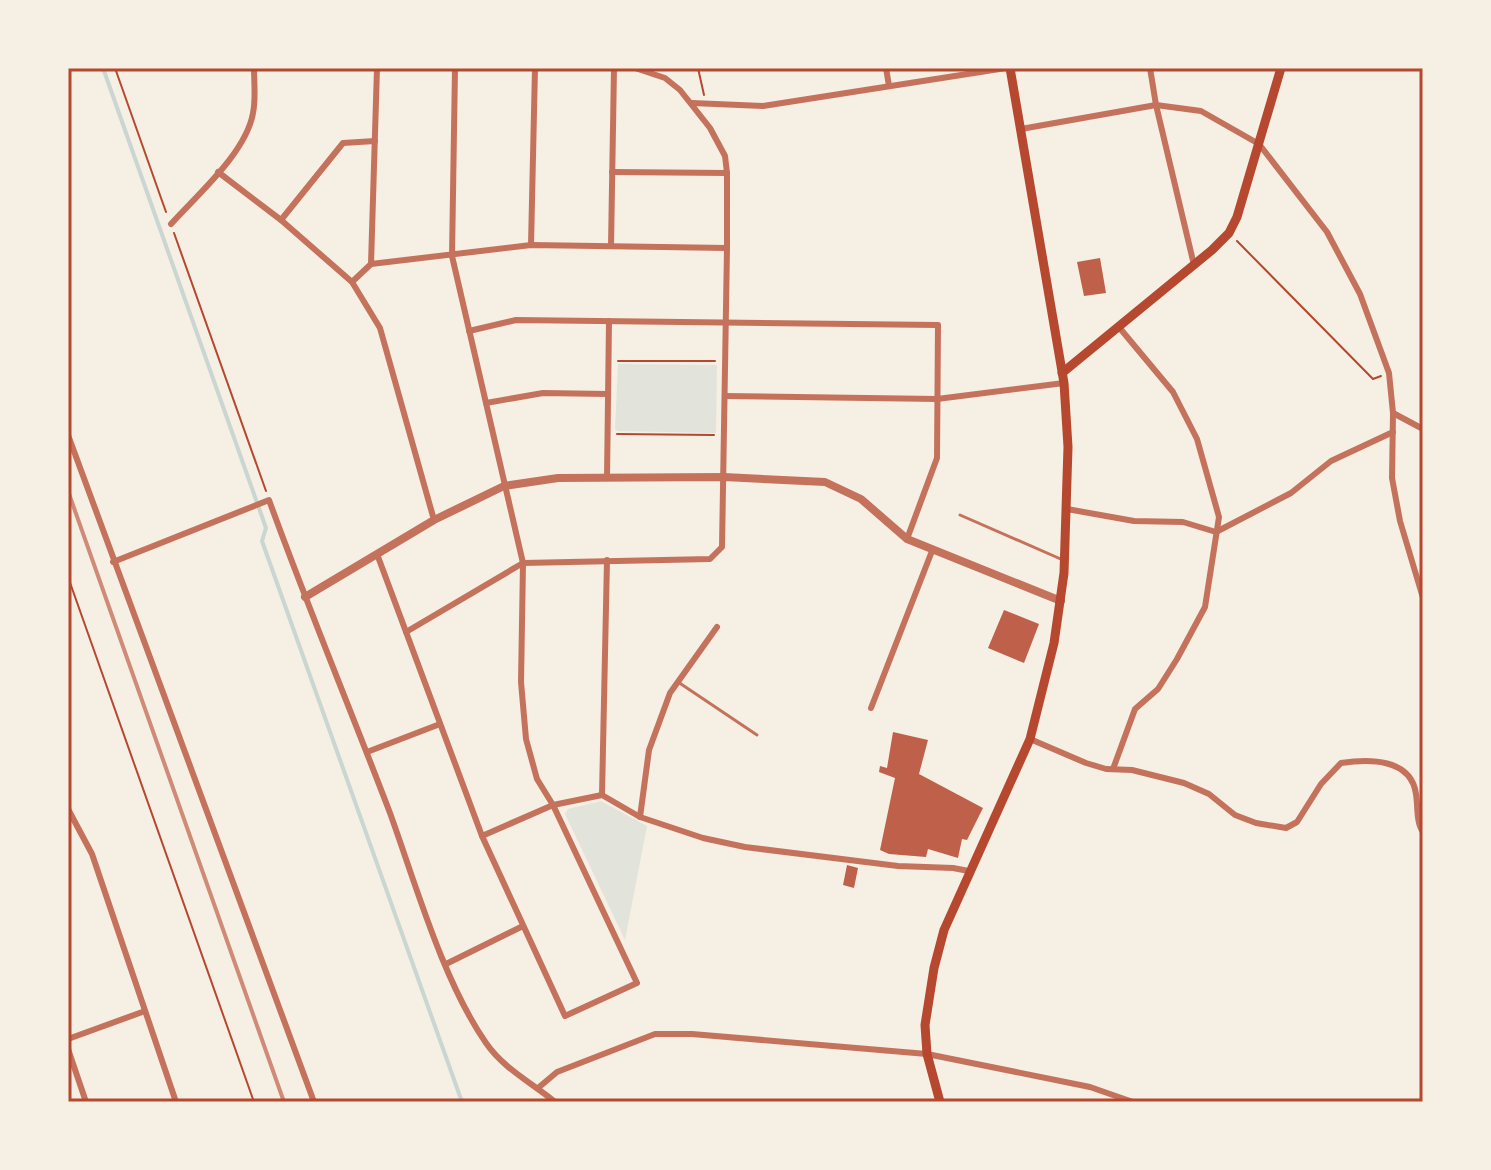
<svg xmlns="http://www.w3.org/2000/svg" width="1491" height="1170" font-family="'Alegreya Sans',sans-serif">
	<rect width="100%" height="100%" fill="#f6efe4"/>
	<g fill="#e2e4dc">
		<polygon points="618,364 717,365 716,433 618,431 615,429"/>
		<polygon points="601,801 647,826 625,940 565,814 568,809"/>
	</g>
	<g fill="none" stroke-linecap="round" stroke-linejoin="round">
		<polyline stroke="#c9d6d2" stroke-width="4" points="103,68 266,528 262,541 462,1102"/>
	</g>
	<g fill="#bf614a">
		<polygon points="1100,258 1106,293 1084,296 1077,262"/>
		<polygon points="1004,610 1039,624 1024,663 988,648"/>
		<polygon points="893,732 928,740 919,774 983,808 967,840 962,839 958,858 928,849 926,857 889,854 880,850 895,778 879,772 880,766 887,768"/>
		<polygon points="847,865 858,868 854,888 843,885"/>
	</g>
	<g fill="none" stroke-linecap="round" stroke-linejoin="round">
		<g stroke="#b5482f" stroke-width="2">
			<polyline points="115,68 166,212"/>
			<polyline points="698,68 704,95"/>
			<polyline points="174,233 266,491"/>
			<polyline points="1237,241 1373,379 1381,376"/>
			<polyline points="618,361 715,361"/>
			<polyline points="617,434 714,435"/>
			<polyline points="68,577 254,1102"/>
		</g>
		<g stroke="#c5725c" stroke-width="3">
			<polyline points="960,515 1063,560"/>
			<polyline points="678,682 757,735"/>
		</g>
		<g stroke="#c5725c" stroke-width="6">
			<polyline points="886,68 889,86"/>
			<polyline points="1150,68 1156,105 1194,265"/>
			<polyline points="692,103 763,106 1006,68"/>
			<polyline points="1021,129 1156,105 1201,111 1259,144 1327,232 1360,294 1389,373 1393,413 1392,478 1400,521 1423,598"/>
			<polyline points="218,172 281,220 352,282 380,328 434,520"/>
			<polyline points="612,172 727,173"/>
			<polyline points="281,220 343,143 375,141"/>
			<path d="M 171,224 C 197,195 246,153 253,113 C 256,99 254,82 254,68"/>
			<polyline points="531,245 535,68"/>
			<polyline points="611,246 614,68"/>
			<polyline points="371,264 377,68"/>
			<polyline points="352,282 371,264 531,245 727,248"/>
			<polyline points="469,331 516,320 938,325 937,458 907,539"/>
			<polyline points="725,396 937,399 1064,383"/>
			<polyline points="486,403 543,393 608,394"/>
			<polyline points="1393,413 1423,429"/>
			<polyline points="68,435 314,1102"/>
			<polyline points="607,478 609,321"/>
			<polyline points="1067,509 1134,521 1183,522 1216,532 1291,493 1331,461 1393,432"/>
			<polyline points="377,554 482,836 565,1016 637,983 553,805 537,779 526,739 521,682 523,563 452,256 455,68"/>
			<path d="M 113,562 L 269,500 C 307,605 350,708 390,813 C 416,885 443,981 486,1043 C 504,1069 532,1083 555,1102"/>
			<polyline points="406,632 523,563 710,559 722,547 727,248 727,173 725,156 710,128 680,90 665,78 635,68"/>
			<polyline points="871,708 932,551"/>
			<path d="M 1030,739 L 1086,763 L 1106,769 L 1132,770 L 1184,783 L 1209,794 L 1235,815 L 1256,823 L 1286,828 L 1297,822 L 1321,784 L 1341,763 C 1369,759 1411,758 1416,794 C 1418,807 1416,822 1423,832"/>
			<polyline points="367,752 440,724"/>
			<polyline points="1113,769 1135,709 1158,689 1177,659 1205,607 1219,517 1197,439 1173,392 1118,326"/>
			<polyline points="602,795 607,560"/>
			<polyline points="68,809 92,854 176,1102"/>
			<polyline points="640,817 649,750 670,693 717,627"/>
			<polyline points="482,836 553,805 602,795 640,817 703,838 745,847 898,866 953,868 969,871"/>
			<polyline points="446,964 523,926"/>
			<polyline points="68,1039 145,1011"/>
			<polyline points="68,1049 86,1102"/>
			<polyline points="538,1088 557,1072 655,1034 692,1034 927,1054 1090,1087 1133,1102"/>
		</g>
		<polyline stroke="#c5725c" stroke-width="8" points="305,597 434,520 504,486 558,478 724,477 825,482 861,499 907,539 1061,601"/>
		<g stroke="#b5482f" stroke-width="9">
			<polyline points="1062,373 1212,250 1229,233 1237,217 1281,68"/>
			<polyline points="940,1102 927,1054 925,1025 934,968 944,930 1030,739 1054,643 1064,573 1068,447 1064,383 1010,68"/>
		</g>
		<polyline stroke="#cf8b77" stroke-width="4" points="68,491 284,1102"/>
	</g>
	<rect width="1491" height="1170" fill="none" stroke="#f6efe4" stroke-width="140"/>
	<rect x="70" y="70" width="1351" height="1030" fill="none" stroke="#b5482f" stroke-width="3"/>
</svg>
